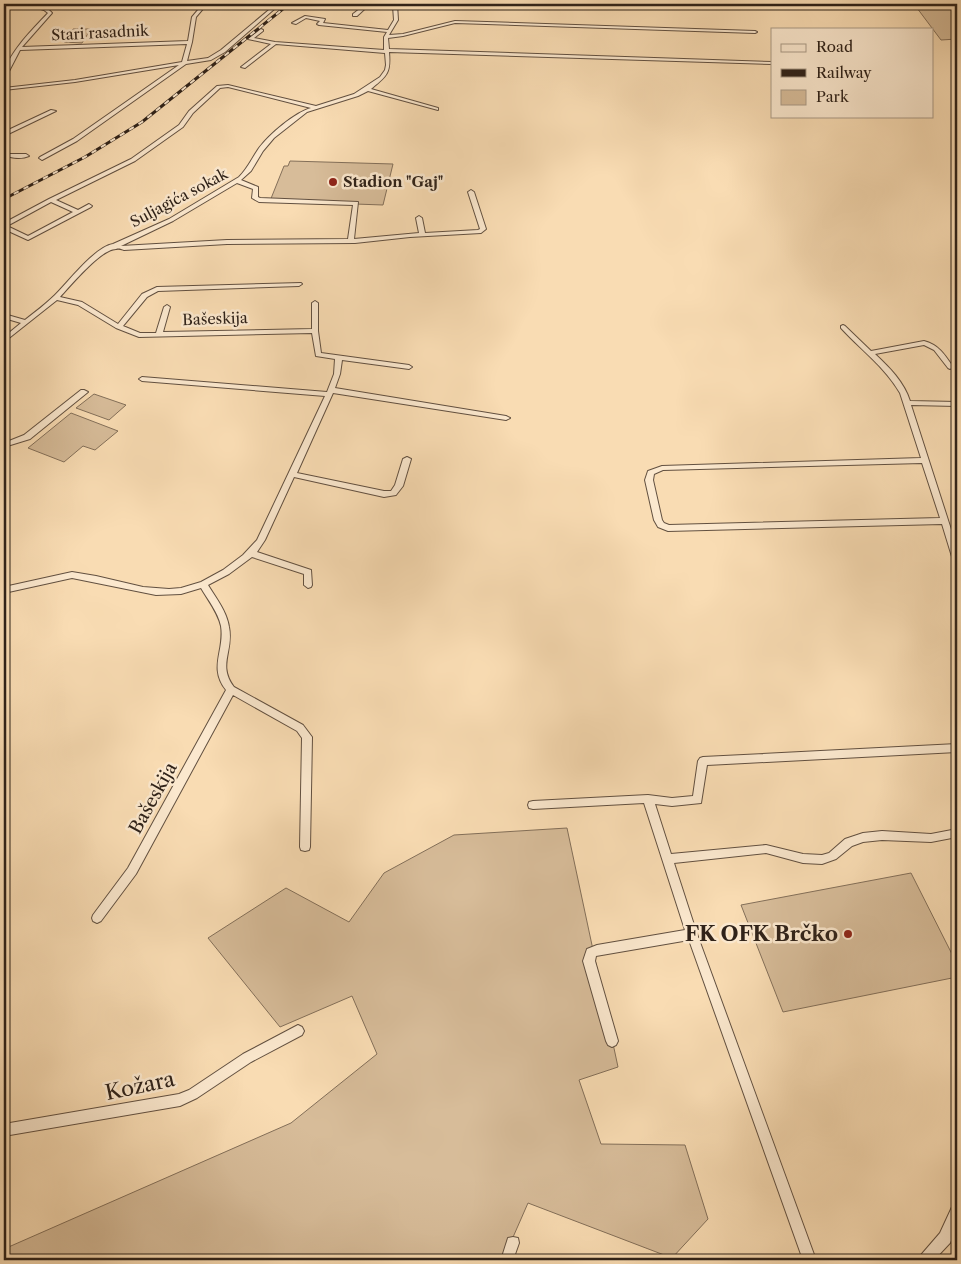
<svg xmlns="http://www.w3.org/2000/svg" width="961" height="1264" font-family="'Libre Caslon Text',serif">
	<rect width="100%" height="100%" fill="#f9dcb3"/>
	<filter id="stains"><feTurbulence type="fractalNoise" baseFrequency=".004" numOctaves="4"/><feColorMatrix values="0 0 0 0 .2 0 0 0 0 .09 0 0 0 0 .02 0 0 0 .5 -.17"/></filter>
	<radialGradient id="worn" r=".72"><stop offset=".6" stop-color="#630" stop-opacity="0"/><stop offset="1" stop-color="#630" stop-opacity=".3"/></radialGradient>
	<g fill="#d7bc99" stroke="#836f59">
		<polygon points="914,4 957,4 957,39 941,40"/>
		<polygon points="73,29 91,29 82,43 64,42"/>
		<polygon points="290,161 393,164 383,205 270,201 284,166 288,166"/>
		<polygon points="94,394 126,405 109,420 76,408"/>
		<polygon points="71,413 118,431 95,450 83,446 64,462 28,448"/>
		<polygon points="567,828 618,1067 579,1080 601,1144 685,1145 708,1219 672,1258 528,1203 503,1260 4,1260 4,1249 291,1123 377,1054 352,996 280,1027 208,938 286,888 349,922 384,873 454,835"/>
		<polygon points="911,873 957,964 957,977 783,1012 741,905"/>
	</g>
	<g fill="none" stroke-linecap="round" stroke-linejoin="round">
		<defs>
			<g id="street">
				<polygon points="6,4 11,4 4,8 4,5"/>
				<path d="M 25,4 C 34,3 46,6 52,13 L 22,47 L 188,41 L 192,17 L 203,4 L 207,4 L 196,17 L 192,42 L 187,61 L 208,58 L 221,50 L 276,4 L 280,4 L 225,52 L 211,60 L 186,64 L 77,141 L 42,160 L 39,158 L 40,157 L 73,139 L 179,65 L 75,82 L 4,90 L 4,88 L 75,80 L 182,62 L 187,44 L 20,50 L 6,77 L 4,78 C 4,57 33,29 48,13 L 44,10 Z"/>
				<polygon points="366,4 370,4 357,16 353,16 353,14"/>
				<path d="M 378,4 L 397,4 L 398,20 L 389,35 L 403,34 L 455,21 L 755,31 L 757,32 L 755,33 L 455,23 L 403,36 L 388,38 L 389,49 L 772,62 L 772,64 L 389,52 C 391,73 387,76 371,89 L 438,108 L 438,110 L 368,91 L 358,96 L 307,112 L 274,138 L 263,151 L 251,171 L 241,180 L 258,187 L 258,197 L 260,198 L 358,202 L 354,239 L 419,233 L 416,218 L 419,216 L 422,218 L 425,233 L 478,230 L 480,229 L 468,192 L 471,190 L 474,192 L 486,229 L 481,233 L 410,237 L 355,243 L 227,244 L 124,250 C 121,249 119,248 116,249 C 101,249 71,285 60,297 L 82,302 L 118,324 L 142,294 L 157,287 L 301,283 L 302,284 L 299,286 L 158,291 L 147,297 L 123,326 L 140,333 L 156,333 L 164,307 L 167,305 L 170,307 L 163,332 L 312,329 L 312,303 L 315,301 L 318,303 L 318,331 L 321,353 L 409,365 L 412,367 L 409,369 L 342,360 L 340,374 L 335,388 L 506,416 L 510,418 L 506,420 L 333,393 L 297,473 L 384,491 L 391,491 L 395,485 L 403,459 L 407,457 L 411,459 L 403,486 L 396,495 L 384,497 L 294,477 L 265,540 L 257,552 L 311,570 L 312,585 L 311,587 L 308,588 L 304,585 L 304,574 L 252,557 L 229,574 L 208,585 C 216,598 227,612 229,627 C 234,651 217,665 234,687 L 303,725 L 312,737 L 310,847 L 309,850 L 305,851 L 301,850 L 300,847 L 302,738 L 297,731 L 233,695 L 136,874 L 101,921 L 97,923 L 93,921 L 92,918 L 93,915 L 128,868 L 226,690 C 208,667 225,651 221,626 C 218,612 208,600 201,588 L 181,594 L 156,595 L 72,578 L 4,593 L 4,587 L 72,572 L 96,576 L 143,587 L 169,589 L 181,588 L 201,582 L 223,570 L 243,555 L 257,540 L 325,396 L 142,381 L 139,379 L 142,377 L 327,392 L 334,374 L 335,359 L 316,356 L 312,333 L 139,337 L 116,328 L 78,305 L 57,300 L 4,342 L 4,337 L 21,323 L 4,318 L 4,314 L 25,320 C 35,312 46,304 55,295 C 69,281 95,247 113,244 L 169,219 L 239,177 C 248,168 252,158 259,148 C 270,134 294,113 311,108 L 228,87 L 220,88 L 193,113 L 183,127 L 135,161 L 56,200 L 78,210 L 89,204 L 92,206 L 91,207 L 28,240 L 4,229 L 4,223 L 49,199 L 131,159 L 179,125 L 189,111 L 217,86 L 228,85 L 316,106 L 354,94 L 380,77 L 385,70 L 386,65 L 385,53 L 276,44 L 245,68 L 241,67 L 271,44 L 248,39 L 261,29 L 263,30 L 263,31 L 254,38 L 275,42 L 384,50 L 384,37 L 387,32 L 319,25 L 317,24 L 320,21 L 306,18 L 296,24 L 292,23 L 305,16 L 325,19 L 323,23 L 388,30 L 394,20 L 393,6 ZM 237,183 L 253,189 L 252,198 L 259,202 L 353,205 L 348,239 L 227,240 L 121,246 L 173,221 ZM 51,202 L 73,212 L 28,236 L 7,226 Z"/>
				<polygon points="51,110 56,111 4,136 4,132"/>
				<path d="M 4,150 L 10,154 L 26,154 L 29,156 C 23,159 10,159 4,154 Z"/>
				<path d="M 843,325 L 845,326 L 871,351 L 924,341 C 939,345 945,355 953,367 L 950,369 L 948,368 L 934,350 L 924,345 L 875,354 C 889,367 904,382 910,401 L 957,402 L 957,406 L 911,405 L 957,548 L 957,563 L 953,560 L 942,524 L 668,531 L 658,527 L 654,520 L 645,480 L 648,471 L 662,466 L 921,458 L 900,393 C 885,367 861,350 841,328 L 841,326 ZM 922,463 L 940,518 L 669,525 L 664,523 L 662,520 L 653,480 L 654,474 L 663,470 Z"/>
				<polygon points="81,390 84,390 88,392 30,439 4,447 4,443 24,435"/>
				<polygon points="957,744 957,752 707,765 701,803 672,806 655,804 671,854 766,845 803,854 822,855 829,853 845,839 863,833 882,831 931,834 957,829 957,837 931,842 882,840 863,842 852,846 836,859 822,864 803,863 766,853 674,863 697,934 816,1260 803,1260 689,940 596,956 595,961 618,1041 616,1045 612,1047 608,1045 606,1041 583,961 587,949 597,945 685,930 644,803 533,809 529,808 528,805 529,802 533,801 648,795 672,798 693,796 698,761 700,758 703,757"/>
				<polygon points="298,1025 302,1027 304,1031 302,1035 251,1062 197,1098 180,1106 4,1136 4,1124 179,1094 189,1090 243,1054"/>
				<polygon points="957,1206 957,1226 950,1243 934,1260 920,1260 921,1255 940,1233 952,1207"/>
				<polygon points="513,1237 518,1238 519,1243 513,1260 501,1260 508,1238"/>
			</g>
		</defs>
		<use href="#street" stroke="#625040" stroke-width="2"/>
		<use href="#street" fill="#fbe8ce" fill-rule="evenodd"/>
		<defs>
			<polyline id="rail" points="4,199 85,157 142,122 289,4"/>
		</defs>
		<use href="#rail" stroke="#2f2219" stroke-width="3"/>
		<use href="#rail" stroke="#fbe8ce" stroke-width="2" stroke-dasharray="5.5" stroke-linecap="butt"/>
	</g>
	<g fill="#8f2418" stroke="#fbe8ce" stroke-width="2">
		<circle cx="333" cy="182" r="5"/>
		<circle cx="848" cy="934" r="5"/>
	</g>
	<g text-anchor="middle" stroke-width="5" stroke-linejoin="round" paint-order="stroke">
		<g font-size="15" fill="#2f2219" stroke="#fbe8ce">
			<text transform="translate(100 33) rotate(-3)" y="5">Stari rasadnik</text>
			<text transform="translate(179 198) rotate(-28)" y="5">Suljagića sokak</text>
			<text transform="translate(215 319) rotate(-2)" y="5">Bašeskija</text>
		</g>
		<g font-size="15" font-weight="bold" fill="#2f2219" stroke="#fbe8ce" text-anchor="start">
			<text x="343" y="187">Stadion "Gaj"</text>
		</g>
		<g font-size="18" fill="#2f2219" stroke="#fbe8ce">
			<text transform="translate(153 798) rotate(-61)" y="6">Bašeskija</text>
		</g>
		<g font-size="21" font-weight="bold" fill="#2f2219" stroke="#fbe8ce" text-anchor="end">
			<text x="838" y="941">FK OFK Brčko</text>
		</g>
		<g font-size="21" fill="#2f2219" stroke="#fbe8ce">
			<text transform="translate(140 1086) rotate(-12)" y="7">Kožara</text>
		</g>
	</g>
	<rect width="961" height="1264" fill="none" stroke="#f9dcb3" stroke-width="20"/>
	<rect x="5" y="5" width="951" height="1254" fill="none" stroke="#2f2219" stroke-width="2.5"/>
	<rect x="10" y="10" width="941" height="1244" fill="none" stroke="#2f2219"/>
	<rect x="771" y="28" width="162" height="90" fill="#fbe8ce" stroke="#a99986"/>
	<rect x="781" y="44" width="25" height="8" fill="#fbe8ce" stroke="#a99986"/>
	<text x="816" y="52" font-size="15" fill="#2f2219">Road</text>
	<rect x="781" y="69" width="25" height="8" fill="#2f2219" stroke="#a99986"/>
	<text x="816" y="78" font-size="15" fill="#2f2219">Railway</text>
	<rect x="781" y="90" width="25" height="15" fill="#d7bc99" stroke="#a99986"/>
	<text x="816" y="102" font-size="15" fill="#2f2219">Park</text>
	<rect width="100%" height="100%" filter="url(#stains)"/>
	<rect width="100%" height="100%" fill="url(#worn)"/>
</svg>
